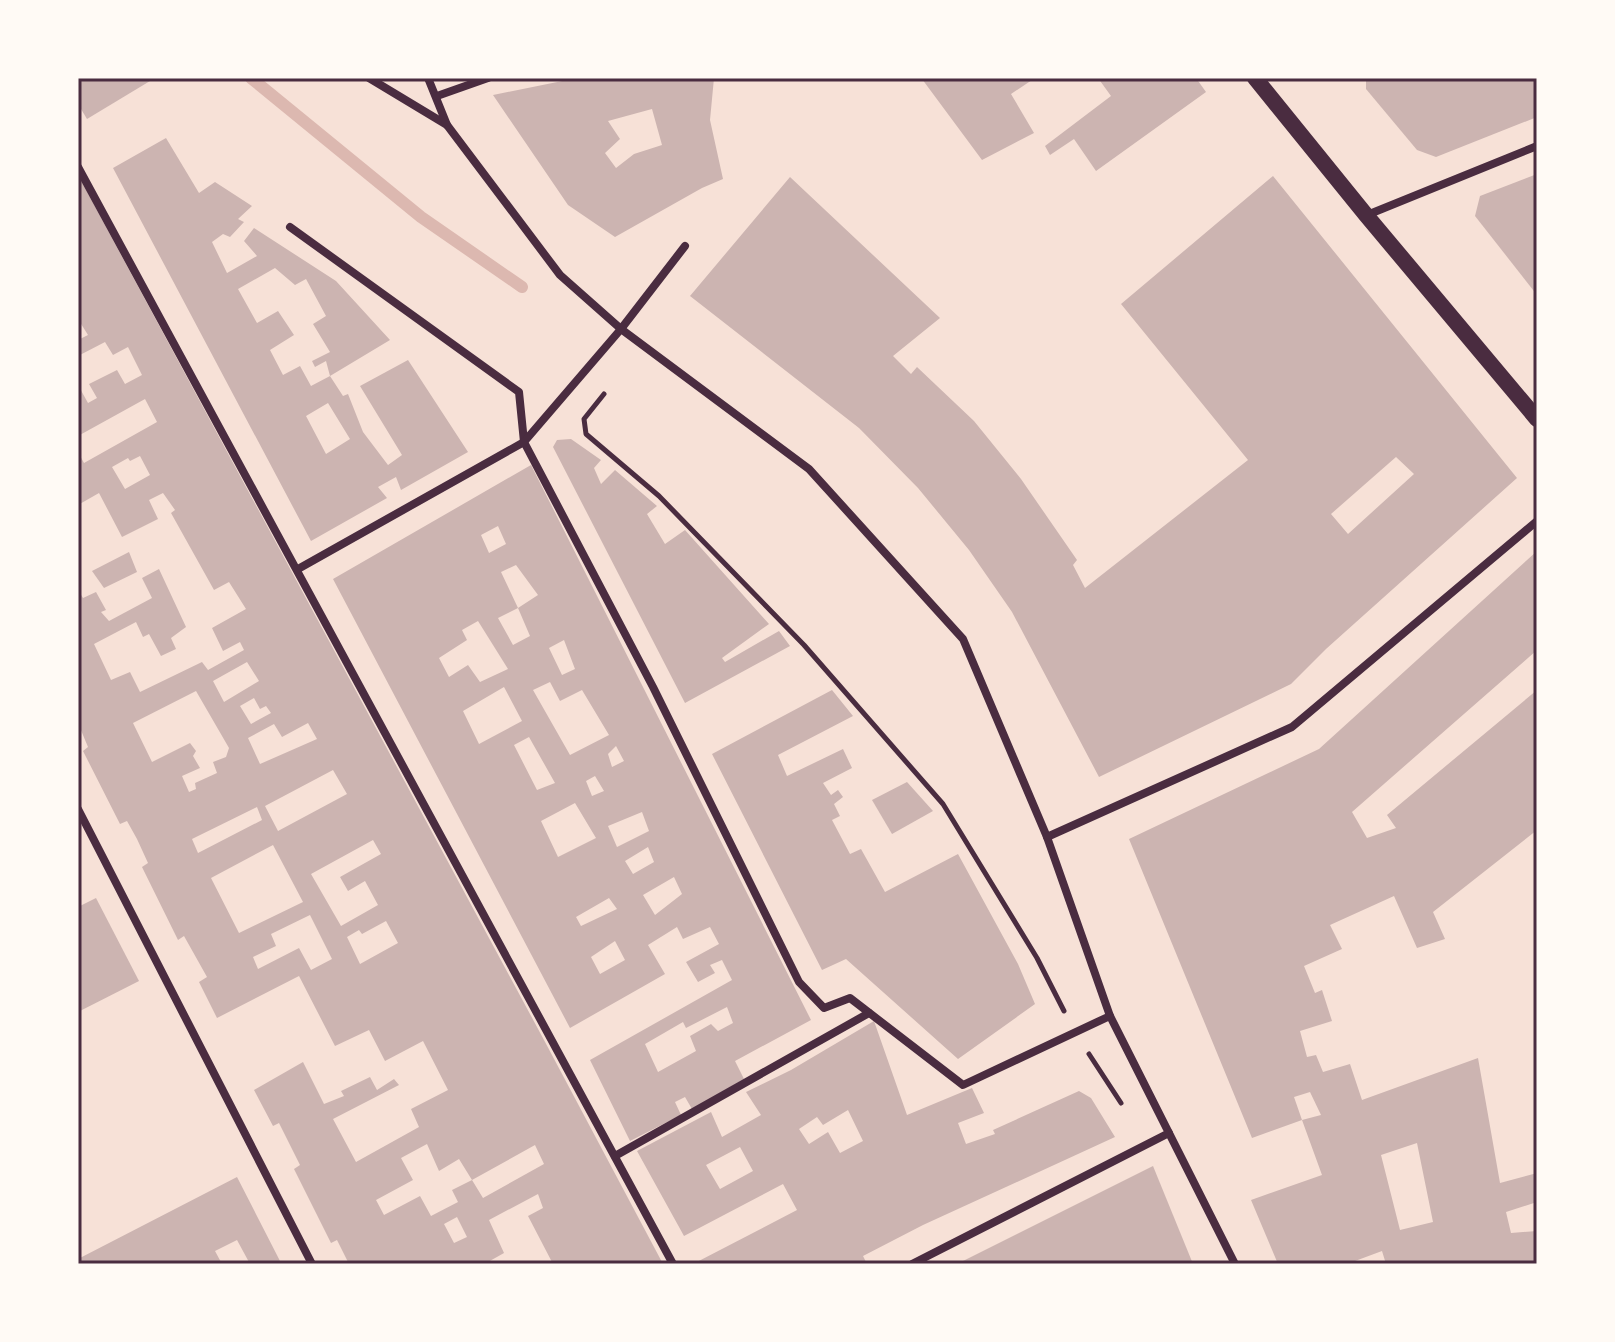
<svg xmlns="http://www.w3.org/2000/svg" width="1615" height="1342" font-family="Karla,sans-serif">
	<rect width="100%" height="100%" fill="#f7e1d7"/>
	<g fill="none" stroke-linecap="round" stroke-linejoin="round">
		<polyline stroke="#dcb8b0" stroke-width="12" points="251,78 421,217 522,287"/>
	</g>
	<g fill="#ccb4b1" fill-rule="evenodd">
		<polygon points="78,78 155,78 87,119 78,104"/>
		<path d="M 577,78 L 714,78 L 710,120 L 723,179 L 702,188 L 615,237 L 568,205 L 493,95 ZM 652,109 L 662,145 L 634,154 L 616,168 L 605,153 L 620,139 L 608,121 Z"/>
		<polygon points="924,78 1035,78 1011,94 1034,133 982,160 922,79"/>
		<polygon points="1098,78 1196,78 1206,92 1096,171 1074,139 1050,155 1045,146 1111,96"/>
		<polygon points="1366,78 1537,78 1537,117 1436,157 1417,150 1366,89"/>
		<path d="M 166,138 L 199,193 L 215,182 L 252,206 L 238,219 L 244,222 L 230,237 L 223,234 L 212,242 L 227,273 L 257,256 L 244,241 L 254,228 L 336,281 L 390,340 L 330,376 L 343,396 L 348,394 L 363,432 L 388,465 L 402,455 L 360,386 L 408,360 L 468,452 L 401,490 L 396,477 L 378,487 L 387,498 L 311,541 L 113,168 ZM 275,268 L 295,285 L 306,279 L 326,316 L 313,324 L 330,352 L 312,361 L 315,367 L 326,361 L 330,376 L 311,386 L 300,366 L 283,375 L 270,350 L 294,335 L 278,311 L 257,323 L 238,289 ZM 328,403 L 350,439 L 326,454 L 306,416 Z"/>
		<polygon points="1537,174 1537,295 1475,216 1480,196"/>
		<path d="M 78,175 L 544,1040 L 663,1264 L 553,1264 L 528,1216 L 543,1208 L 538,1194 L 489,1220 L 504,1253 L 488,1262 L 489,1264 L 349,1264 L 337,1240 L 331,1243 L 294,1169 L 300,1165 L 279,1123 L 273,1126 L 254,1090 L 303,1062 L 324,1104 L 344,1096 L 341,1091 L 370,1077 L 377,1090 L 394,1079 L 399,1085 L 333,1119 L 356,1162 L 419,1127 L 411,1109 L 448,1090 L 423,1041 L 385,1061 L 369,1030 L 335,1046 L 299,976 L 217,1018 L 199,982 L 207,977 L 184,936 L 178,940 L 142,867 L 148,863 L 137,839 L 127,821 L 120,824 L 83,751 L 88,747 L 78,723 L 78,590 L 83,598 L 96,592 L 106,610 L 101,612 L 109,621 L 152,598 L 142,578 L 159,569 L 186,627 L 171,638 L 176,649 L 161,656 L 149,634 L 143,637 L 136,622 L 94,644 L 111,680 L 130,672 L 140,692 L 202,662 L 208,670 L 244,650 L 240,642 L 223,651 L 212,628 L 246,609 L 229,582 L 214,590 L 171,513 L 175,510 L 163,493 L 149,500 L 158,519 L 122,537 L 99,493 L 78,505 L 78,452 L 84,463 L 157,422 L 145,399 L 78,436 L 78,385 L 88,403 L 97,398 L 89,384 L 117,370 L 125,384 L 142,375 L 128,347 L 113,355 L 105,342 L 78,356 L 78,340 L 88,335 L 78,319 ZM 140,456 L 150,475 L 125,489 L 112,467 L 128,458 L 130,461 ZM 247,662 L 259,681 L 224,702 L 213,681 ZM 196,691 L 229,748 L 226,757 L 213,762 L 217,773 L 195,783 L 196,789 L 189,792 L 182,776 L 200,768 L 193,756 L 196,751 L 190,743 L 152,762 L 133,723 ZM 254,698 L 260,709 L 266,706 L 271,713 L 251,724 L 240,706 ZM 308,723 L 317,739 L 260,764 L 248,738 L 274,724 L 282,737 ZM 333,770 L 347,794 L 278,831 L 265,806 ZM 257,807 L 262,820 L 198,853 L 192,839 ZM 373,840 L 381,854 L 340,877 L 348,891 L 365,881 L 378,905 L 341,926 L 311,874 ZM 273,845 L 303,902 L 239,933 L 211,878 ZM 310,915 L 332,959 L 311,970 L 299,948 L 258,969 L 253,957 L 276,946 L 271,934 ZM 386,921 L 398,943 L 360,964 L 347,937 L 359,930 L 362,934 ZM 427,1144 L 439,1171 L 459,1159 L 472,1180 L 452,1190 L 458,1202 L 431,1216 L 420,1196 L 384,1215 L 376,1200 L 413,1180 L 401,1158 ZM 535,1145 L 544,1164 L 483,1198 L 472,1180 ZM 457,1217 L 467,1237 L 454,1243 L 444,1224 Z"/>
		<path d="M 1273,176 L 1517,478 L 1326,649 L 1291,684 L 1099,777 L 1012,612 L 969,550 L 918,488 L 859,428 L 690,296 L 790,177 L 940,318 L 893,356 L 911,374 L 917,367 L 974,421 L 1021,479 L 1077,560 L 1073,565 L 1085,588 L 1248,460 L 1121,304 ZM 1396,457 L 1414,474 L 1348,534 L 1331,514 Z"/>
		<polygon points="571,439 601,460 594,468 601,484 615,470 657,506 647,514 665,544 685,530 769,624 722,658 725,662 779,631 790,646 685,703 553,447 557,440"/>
		<path d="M 531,465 L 811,1020 L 735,1061 L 744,1079 L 692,1109 L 685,1097 L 675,1102 L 681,1115 L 630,1141 L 590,1060 L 732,980 L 722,960 L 710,965 L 715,973 L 698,982 L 686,962 L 719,944 L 710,927 L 683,939 L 677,927 L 648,945 L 665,974 L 570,1028 L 333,579 ZM 498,526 L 506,544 L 489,553 L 481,535 ZM 516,565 L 538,595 L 518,608 L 530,636 L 513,645 L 498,618 L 518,608 L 501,572 ZM 478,621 L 508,669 L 480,682 L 468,665 L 449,677 L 439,658 L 467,640 L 462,630 ZM 564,640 L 575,669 L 562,675 L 549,648 ZM 550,682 L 560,701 L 582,690 L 609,735 L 570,755 L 533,690 ZM 504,687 L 522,721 L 479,744 L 463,711 ZM 529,737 L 555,783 L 537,790 L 514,745 ZM 616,746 L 624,761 L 612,767 L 608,754 ZM 595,776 L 604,791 L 592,796 L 586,781 ZM 575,803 L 596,838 L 558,857 L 541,821 ZM 642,812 L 649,831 L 617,847 L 608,826 ZM 648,847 L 654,862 L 633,874 L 625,861 ZM 674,877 L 682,894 L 655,915 L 643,895 ZM 609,898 L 617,909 L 581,926 L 576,917 ZM 615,941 L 625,960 L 600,974 L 591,957 ZM 727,1007 L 733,1023 L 718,1031 L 711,1024 L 690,1036 L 696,1051 L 658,1072 L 645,1044 L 683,1022 L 686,1028 Z"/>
		<path d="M 1537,551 L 1537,650 L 1352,812 L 1367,838 L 1396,828 L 1387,815 L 1537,690 L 1537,830 L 1433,912 L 1445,939 L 1417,948 L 1394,896 L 1330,925 L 1342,949 L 1304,966 L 1315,993 L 1322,990 L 1332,1021 L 1300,1031 L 1307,1057 L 1316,1055 L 1323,1072 L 1350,1064 L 1362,1100 L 1478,1058 L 1500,1183 L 1537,1173 L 1537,1202 L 1506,1212 L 1511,1233 L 1537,1231 L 1537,1264 L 1386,1264 L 1382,1251 L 1347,1264 L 1278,1264 L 1251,1200 L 1322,1175 L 1302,1120 L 1321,1115 L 1310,1092 L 1294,1097 L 1302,1120 L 1252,1138 L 1129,839 L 1319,749 ZM 1417,1143 L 1433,1222 L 1400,1230 L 1381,1155 Z"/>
		<polygon points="129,552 137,572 104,588 92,571"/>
		<polygon points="832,690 853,716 778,755 787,776 843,749 852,768 823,783 831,795 838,790 843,797 834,804 840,816 832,820 850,854 861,849 885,892 958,854 1018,964 1035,1004 958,1059 846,959 822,970 712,754"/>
		<polygon points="907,782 933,811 892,834 872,800"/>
		<polygon points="96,898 139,981 78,1012 78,907"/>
		<path d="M 874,1021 L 907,1115 L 972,1088 L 984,1113 L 958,1123 L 966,1144 L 995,1134 L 993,1130 L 1079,1091 L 1091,1098 L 1115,1137 L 923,1225 L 863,1256 L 867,1264 L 693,1264 L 797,1210 L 783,1184 L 684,1236 L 637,1151 L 711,1112 L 722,1137 L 761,1115 L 746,1092 L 791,1070 ZM 848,1110 L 863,1141 L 840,1153 L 828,1132 L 809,1144 L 799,1129 L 817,1117 L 823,1125 ZM 740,1147 L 753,1171 L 720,1189 L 706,1165 Z"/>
		<polygon points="1153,1166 1193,1264 957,1264"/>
		<polygon points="237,1177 280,1261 273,1264 250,1264 237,1240 215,1251 222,1264 78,1264 78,1259"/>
	</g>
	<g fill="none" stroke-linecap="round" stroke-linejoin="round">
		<g stroke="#4a2c40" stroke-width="5">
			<polyline points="604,394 584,419 586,434 659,496 804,645 943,804 1037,958 1064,1011"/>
			<polyline points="1089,1054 1121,1103"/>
		</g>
		<g stroke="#4a2c40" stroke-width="8">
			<polyline points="369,78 447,125 560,275 621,329 809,469 963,639 1047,837 1110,1016 1235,1264"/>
			<polyline points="428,78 447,125"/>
			<polyline points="437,96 488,78"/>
			<polyline points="78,167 673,1264"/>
			<polyline points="1367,215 1537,146"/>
			<polyline points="290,227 519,392 524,442 653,687 799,982 824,1008 850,998 963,1085 1110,1016"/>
			<polyline points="298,569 524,442 621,329 685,246"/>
			<polyline points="78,809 312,1264"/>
			<polyline points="1047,837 1292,727 1537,521"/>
			<polyline points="615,1156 869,1013"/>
			<polyline points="912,1264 1169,1133"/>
		</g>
		<polyline stroke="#4a2c40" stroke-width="16" points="1255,78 1366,215 1537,419"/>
	</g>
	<rect width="1615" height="1342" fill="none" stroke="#fffaf5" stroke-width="160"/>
	<rect x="80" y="80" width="1455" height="1182" fill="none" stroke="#4a2c40" stroke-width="3"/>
</svg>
